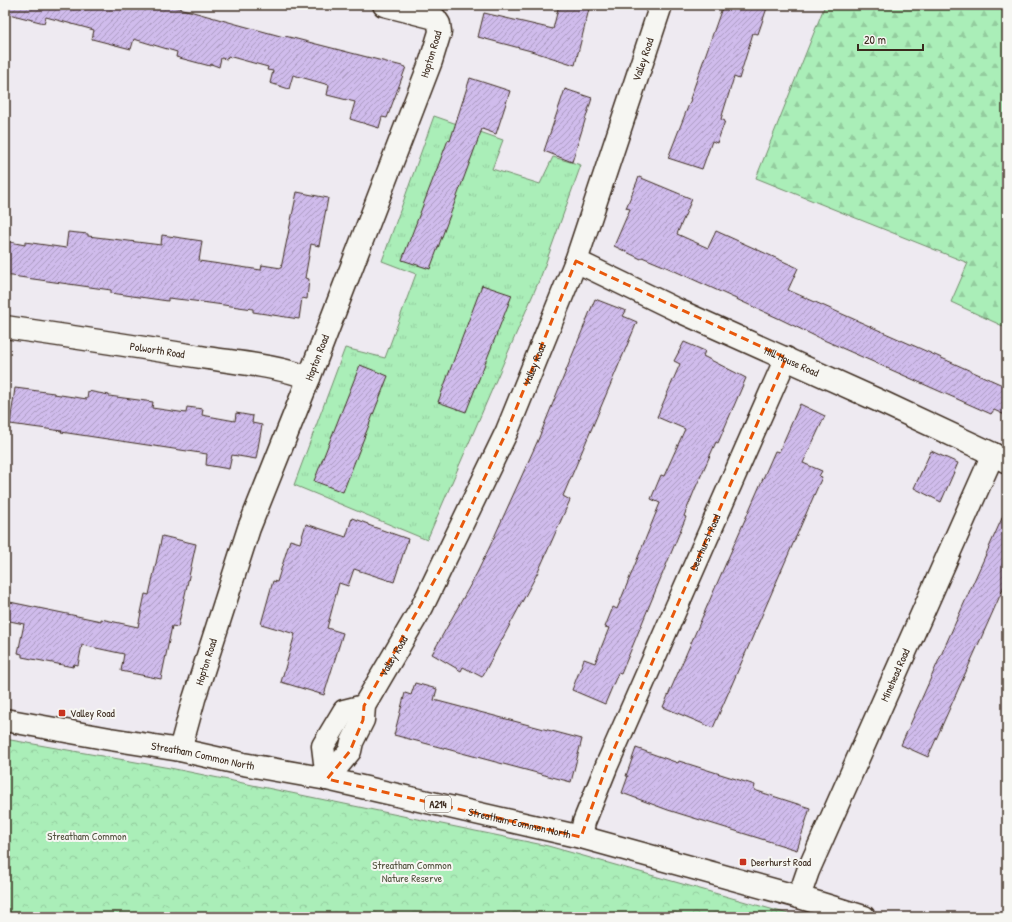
<svg xmlns="http://www.w3.org/2000/svg" width="1012" height="922" font-family="'Patrick Hand',sans-serif">
	<defs>
		<pattern id="grass-tufts" width="24" height="20" patternUnits="userSpaceOnUse"><rect width="24" height="20" fill="#aaeeb8"/><path d="M3 7l-1-3M5 7V3M7 7l1-3M15 17l-1-3M17 17v-4M19 17l1-3" fill="none" stroke="#93cc9e"/></pattern>
		<pattern id="forest-firs" width="22" height="20" patternUnits="userSpaceOnUse"><rect width="22" height="20" fill="#aaeeb8"/><path d="M5 1l3.5 6h-7zM16 11l3.5 6h-7z" fill="#93cc9e"/></pattern>
		<pattern id="park-crowns" width="20" height="18" patternUnits="userSpaceOnUse"><rect width="20" height="18" fill="#aaeeb8"/><path d="M2 6a3 3 0 1 1 6 0M12 15a3 3 0 1 1 6 0" fill="none" stroke="#93cc9e"/></pattern>
		<pattern id="building-hatch" width="6" height="6" patternUnits="userSpaceOnUse"><rect width="6" height="6" fill="#d0bcec"/><path d="M-1 1l2-2M0 6l6-6M5 7l2-2" fill="none" stroke="#aa99bf"/></pattern>
	</defs>
	<rect width="100%" height="100%" fill="#eeeaf1"/>
	<filter id="ink" filterUnits="userSpaceOnUse"><feTurbulence type="fractalNoise" baseFrequency=".025" numOctaves="2"/><feDisplacementMap in="SourceGraphic" scale="8" xChannelSelector="R" yChannelSelector="G"/><feConvolveMatrix kernelMatrix="1 2 1 2 8 2 1 2 1" color-interpolation-filters="sRGB"/></filter>
	<g filter="url(#ink)">
		<polygon fill="url(#grass-tufts)" stroke="#728c6b" points="434,116 503,140 492,169 540,184 553,157 581,165 541,276 427,540 294,485 345,348 385,358 416,274 382,261"/>
		<polygon fill="url(#forest-firs)" stroke="#728c6b" points="825,5 1007,5 1007,328 951,302 968,263 756,178"/>
		<polygon fill="url(#park-crowns)" stroke="#728c6b" points="5,739 170,768 548,846 799,917 5,917"/>
		<g fill="url(#building-hatch)" stroke="#3b2a1e">
			<polygon points="5,5 168,5 236,24 284,37 285,36 406,67 387,118 382,117 379,128 350,119 355,102 327,95 329,85 293,75 289,89 270,83 273,71 267,70 268,67 228,56 227,59 221,58 219,67 211,64 210,66 176,57 177,52 134,39 131,49 92,39 94,30 46,17 44,23 5,13"/>
			<polygon points="559,5 590,5 575,65 531,51 478,37 484,13 553,29"/>
			<polygon points="723,5 768,5 758,34 753,33 739,79 734,77 721,119 725,121 717,143 712,141 702,169 668,158 691,99 690,99"/>
			<polygon points="470,78 510,91 496,134 482,129 430,269 402,260 448,140 450,141"/>
			<polygon points="565,89 592,98 572,162 544,151"/>
			<polygon points="639,177 692,199 677,234 708,248 716,231 798,268 788,290 1007,387 1007,416 994,410 991,414 817,337 780,319 666,267 642,257 641,259 614,246 630,209 626,208"/>
			<polygon points="297,192 328,198 319,246 311,244 305,278 309,279 307,299 302,298 299,319 253,312 253,309 194,301 168,298 168,301 111,293 111,290 5,275 5,241 25,245 25,242 66,248 68,232 88,234 88,236 161,245 162,235 202,241 199,261 261,270 262,265 281,268"/>
			<polygon points="482,285 512,295 466,412 438,402"/>
			<polygon points="595,299 626,311 623,316 637,322 563,496 570,500 538,572 482,677 463,667 461,671 432,654 477,573 491,544 538,440"/>
			<polygon points="684,342 705,351 703,356 746,378 718,443 716,442 695,489 684,516 686,517 621,674 618,673 605,704 572,690 584,659 595,663 609,628 605,627 613,607 617,609 660,503 651,499 661,475 664,476 685,429 657,417 680,364 674,361"/>
			<polygon points="360,365 388,376 343,492 314,481"/>
			<polygon points="15,388 54,393 54,394 87,399 88,391 109,395 109,396 153,402 152,408 186,413 187,407 203,409 202,415 235,421 236,413 253,416 252,423 262,425 256,459 232,455 229,469 206,465 207,454 61,432 62,431 10,424"/>
			<polygon points="800,404 825,416 803,463 822,471 819,476 822,477 713,728 663,707 775,451 779,452"/>
			<polygon points="931,451 958,463 941,502 914,488"/>
			<polygon points="1007,507 1007,580 928,757 901,745"/>
			<polygon points="352,518 368,524 368,525 408,539 394,582 354,569 348,586 339,583 327,628 343,633 324,695 281,682 295,634 261,624 273,581 277,582 290,540 300,543 306,524 346,537"/>
			<polygon points="162,536 196,544 178,627 172,626 161,679 121,671 124,654 82,645 78,665 74,664 73,667 22,657 22,654 18,653 24,624 5,620 5,601 101,621 101,619 138,627 145,594 149,595"/>
			<polygon points="415,683 437,689 434,700 582,739 571,782 394,735 405,693 411,695"/>
			<polygon points="636,748 678,763 679,761 755,785 754,790 810,808 797,850 668,810 622,793 628,776 626,776"/>
		</g>
		<g fill="none" stroke-linecap="round" stroke-linejoin="round">
			<defs>
				<g id="minor">
					<path id="s1" d="M 576,261 L 675,309 L 884,403 L 993,454 L 1007,462"/>
					<path id="s2" d="M 5,327 C 73,337 140,347 207,358 C 240,363 278,366 309,378"/>
					<path id="s3" d="M 180,750 L 194,699 L 249,528 L 309,378 L 431,61 L 440,32 L 439,24 L 435,18 L 384,5"/>
					<path id="s4" d="M 327,779 L 350,751 L 352,742 L 363,720 L 364,706 L 422,607 L 507,431 L 576,261 L 661,5"/>
					<polyline points="327,779 323,746 344,711 364,706"/>
					<path id="s5" d="M 581,837 L 584,822 L 607,765 L 786,358"/>
					<path id="s6" d="M 799,897 L 808,871 L 993,454"/>
				</g>
				<g id="major">
					<path id="s7" d="M 5,720 L 110,739 L 180,750 L 243,764 L 327,779 L 537,827 L 581,837 L 799,897 L 864,917"/>
				</g>
			</defs>
			<use href="#minor" stroke="#3b2a1e" stroke-width="25"/>
			<use href="#major" stroke="#3b2a1e" stroke-width="25"/>
			<use href="#minor" stroke="#f6f6f2" stroke-width="22"/>
			<use href="#major" stroke="#f6f6f2" stroke-width="22"/>
		</g>
	</g>
	<path fill="none" stroke="#e8590c" stroke-width="3" stroke-dasharray="8 5" stroke-linejoin="round" d="M 576,261 L 786,358 L 607,765 L 581,837 L 327,779 L 350,751 L 363,720 L 364,706 L 443,565 L 507,431 Z"/>
	<g fill="#c8321e" stroke="#f6f6f2" stroke-width="1.5">
		<rect x="58" y="709" width="8" height="8" rx="2"/>
		<rect x="739" y="858" width="8" height="8" rx="2"/>
	</g>
	<g text-anchor="middle" stroke-width="4" stroke-linejoin="round" paint-order="stroke">
		<rect fill="#f6f6f2" stroke="#73675e" stroke-width="1" x="425" y="796" width="26" height="16" rx="3"/>
		<g font-size="10" font-weight="bold" fill="#3b2a1e">
			<text x="438" y="808">A214</text>
		</g>
		<g font-size="11" fill="#3b2a1e" stroke="#f6f6f2">
			<text transform="translate(431 54) rotate(-73)" y="4">Hopton Road</text>
			<text dy="4" stroke="none"><textPath href="#s4" startOffset="790">Valley Road</textPath></text>
			<text dy="4" stroke="none"><textPath href="#s2" startOffset="154">Polworth Road</textPath></text>
			<text dy="4" stroke="none"><textPath href="#s3" startOffset="416">Hopton Road</textPath></text>
			<text dy="4" stroke="none"><textPath href="#s1" startOffset="238">Hill House Road</textPath></text>
			<text dy="4" stroke="none"><textPath href="#s4" startOffset="466">Valley Road</textPath></text>
			<text dy="4" stroke="none"><textPath href="#s5" startOffset="320">Deerhurst Road</textPath></text>
			<text dy="4" stroke="none"><textPath href="#s4" startOffset="142">Valley Road</textPath></text>
			<text dy="4" stroke="none"><textPath href="#s3" startOffset="92">Hopton Road</textPath></text>
			<text dy="4" stroke="none"><textPath href="#s6" startOffset="242">Minehead Road</textPath></text>
			<text dy="4" stroke="none"><textPath href="#s7" startOffset="201">Streatham Common North</textPath></text>
			<text dy="4" stroke="none"><textPath href="#s7" startOffset="525">Streatham Common North</textPath></text>
		</g>
		<g font-size="11" fill="#3b2a1e" stroke="#f6f6f2" text-anchor="start">
			<text x="70" y="717">Valley Road</text>
			<text x="751" y="866">Deerhurst Road</text>
		</g>
		<g font-size="11" fill="#51513d" stroke="#f6f6f2">
			<text x="87" y="840">Streatham Common</text>
			<text x="412" y="869">Streatham Common<tspan x="412" dy="13">Nature Reserve</tspan></text>
		</g>
	</g>
	<rect width="1012" height="922" fill="none" stroke="#f6f6f2" stroke-width="20"/>
	<rect x="10" y="10" width="992" height="902" fill="none" stroke="#3b2a1e" stroke-width="1.5" filter="url(#ink)"/>
	<path d="M858 44v6h65v-6" fill="none" stroke="#3b2a1e" stroke-width="2"/>
	<text x="864" y="44" font-size="12" fill="#3b2a1e" stroke="#f6f6f2" stroke-width="3" paint-order="stroke">20 m</text>
</svg>
